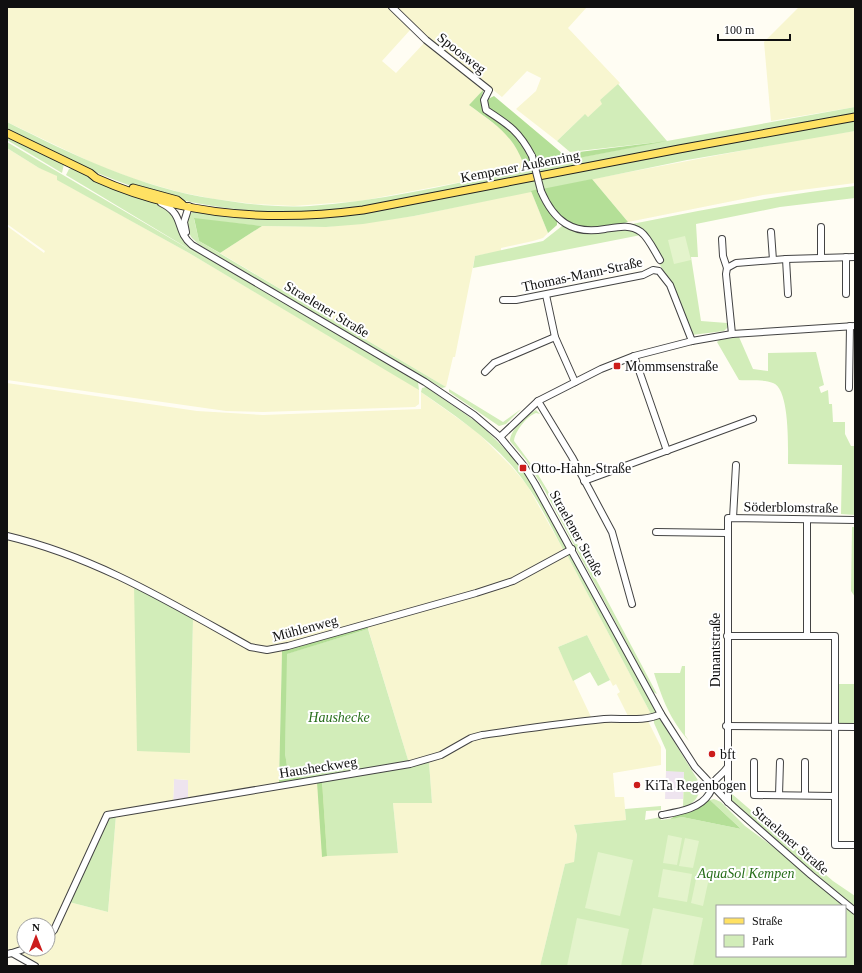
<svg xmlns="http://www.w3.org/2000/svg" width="862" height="973" font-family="Georgia,serif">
	<rect width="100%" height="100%" fill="#fffdf3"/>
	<g fill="#eee4ef">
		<polygon points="666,771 684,771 683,799 665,799"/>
		<polygon points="174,779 188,780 188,800 173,803"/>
	</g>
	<g fill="#f8f6d0">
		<polygon points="7,7 388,7 411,29 382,61 396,73 425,42 484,89 469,105 505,132 521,155 525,168 493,176 360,201 294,206 254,204 214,199 179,192 137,180 97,165 7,122"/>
		<polygon points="395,7 587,7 568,28 620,83 600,100 603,104 588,117 584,115 557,141 516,109 536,91 541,78 527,71 502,97 430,40"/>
		<polygon points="799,7 855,7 855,107 771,121 764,42"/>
		<polygon points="855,131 855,183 763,195 628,222 592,179 814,137"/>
		<polygon points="7,148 39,168 54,173 57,176 58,180 189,253 417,388 419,390 419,404 415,407 263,412 226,411 7,380 7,226 44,253 45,251 7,224"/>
		<polygon points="531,191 548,233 543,238 533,241 501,248 501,251 475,256 455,357 453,357 446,387 220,253 262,226 326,227 414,216"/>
		<polygon points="7,383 197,411 263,415 421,409 421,392 477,432 511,466 527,485 564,551 512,580 287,644 268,648 254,646 135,581 50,544 7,534"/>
		<polygon points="7,538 40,546 134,585 190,753 193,618 238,643 279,649 282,651 279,782 276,785 188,800 188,780 174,779 173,803 107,814 48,934 48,925 24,925 24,947 7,952"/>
		<polygon points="566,553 652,716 628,716 617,694 620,692 616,684 613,686 587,635 558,647 592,719 481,734 442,753 409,763 367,625 477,595"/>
		<polygon points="644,719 648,721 661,747 661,765 613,773 615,797 624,797 626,820 574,825 577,835 574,863 565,864 540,966 42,966 33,960 19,955 37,949 48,949 48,939 69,902 108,912 116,815 317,782 398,853 393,803 432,803 429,762 472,739 611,721"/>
	</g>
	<g fill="#d2edb9">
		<path d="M 618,84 L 667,141 L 855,107 L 855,115 L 754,132 L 362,207 C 284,218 206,211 131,186 C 88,171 48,150 7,130 L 7,122 C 73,155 141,188 215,199 C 246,204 278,208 310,206 C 382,201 455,184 526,168 C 570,159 615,151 659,142 L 570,152 L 557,141 L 585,114 L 588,117 L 602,104 L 600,100 Z"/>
		<path d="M 855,120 L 855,131 L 687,160 L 414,216 L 363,224 L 326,227 L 262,226 L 194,219 L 199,241 L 446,387 L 442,388 L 206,249 C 191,239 186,235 187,216 L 193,212 L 253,219 L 284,220 L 349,215 L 638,159 Z"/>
		<polygon points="7,136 64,164 62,173 7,140"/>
		<polygon points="7,142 209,261 66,175 69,169 73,168 107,185 164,206 172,212 181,236 284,302 418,382 419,390 189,253 57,180 57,176 39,168 7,148"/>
		<path d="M 855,186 L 855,198 L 780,207 L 696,224 L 698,257 L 691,257 L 701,321 L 727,323 L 728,327 L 724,331 L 692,335 L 672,284 L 641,235 L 473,268 L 475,256 L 543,241 L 562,226 L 630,225 L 632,224 C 706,209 780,195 855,186 Z"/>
		<path d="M 739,337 L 753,369 L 768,371 L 768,353 L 816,352 L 824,385 L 819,387 L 821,393 L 828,390 L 829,404 L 832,404 L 833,422 L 845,422 L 845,434 L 851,446 L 855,446 L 855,515 L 841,514 L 842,465 L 788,464 C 788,448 790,389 773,383 C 764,379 749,381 739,380 L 717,342 L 719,340 Z"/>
		<path d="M 426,387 L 481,425 L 511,455 L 525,473 L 567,545 L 564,551 C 552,529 541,505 526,484 C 499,445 459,418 421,392 L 422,388 Z"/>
		<polygon points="449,389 503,422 521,409 506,424 499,426 449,392"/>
		<path d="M 536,410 L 540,414 L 536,413 C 527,416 515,431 514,441 L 534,468 L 557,506 L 657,694 L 653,692 L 545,491 L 526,460 L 510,441 C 510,430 526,415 536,410 Z"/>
		<polygon points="852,527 855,527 855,597 851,591"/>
		<polygon points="566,553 571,553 653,705 656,712 652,716"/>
		<polygon points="134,585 193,618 190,753 137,751"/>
		<polygon points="368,629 409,763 371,769 370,767 300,778 288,773 285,753 286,654"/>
		<polygon points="587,635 610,680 598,686 590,672 573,681 558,647"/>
		<path d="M 682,666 L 685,666 L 685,735 L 689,741 C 670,719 663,701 654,673 L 680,673 Z"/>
		<polygon points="836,684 855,684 855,726 837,726"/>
		<path d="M 657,718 L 660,719 L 699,782 C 701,796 695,803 683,808 L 684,772 L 666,771 L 666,750 L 654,723 L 654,720 Z"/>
		<polygon points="429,762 432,803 393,803 398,853 327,856 322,781"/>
		<polygon points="732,794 833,881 855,896 855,907 804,865 733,802 731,799"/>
		<polygon points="714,799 721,802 745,826 779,851 843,906 717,906 717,956 845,956 845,907 855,914 855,966 540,966 565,864 574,862 577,835 574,825 626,820 625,809 661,806 661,810 646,811 645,820 661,817 661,820 682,817 741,829 710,800"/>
		<polygon points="116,815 108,912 69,902 109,816"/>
	</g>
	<g fill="#b4df97">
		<path d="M 484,89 L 481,98 L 482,108 L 516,134 L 529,154 L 533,167 L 525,168 C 514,135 496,125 469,105 Z"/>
		<path d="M 494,96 L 563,154 L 667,141 L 537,166 C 525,133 515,128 488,108 L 488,99 Z"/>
		<path d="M 592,179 L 628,222 C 600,229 575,233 554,211 C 549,206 546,195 542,189 Z"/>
		<polygon points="538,189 557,221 557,225 548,233 531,191"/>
		<polygon points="194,218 262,226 220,253 199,241"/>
		<polygon points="367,625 368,629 287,654 285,753 288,772 297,770 300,778 370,767 371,769 276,785 279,782 282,651 279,649"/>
		<polygon points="322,781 327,856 322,857 317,782"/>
		<path d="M 710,800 L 741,829 L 682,817 L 671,819 C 672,816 704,803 710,800 Z"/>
	</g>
	<g fill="#e4f4cc">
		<polygon points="685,236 691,260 674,264 668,240"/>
		<polygon points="668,835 682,838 677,865 663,863"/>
		<polygon points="685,838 699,841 693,868 679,866"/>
		<polygon points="598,852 633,860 620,916 585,908"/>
		<polygon points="663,869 692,874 687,902 658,897"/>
		<polygon points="697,875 709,878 703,906 691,903"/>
		<polygon points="653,908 703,918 693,966 641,966"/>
		<polygon points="577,918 629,929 621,966 567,966"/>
	</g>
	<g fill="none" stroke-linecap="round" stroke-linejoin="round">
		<defs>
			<g id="minor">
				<path d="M 392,7 L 426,40 L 489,90 L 484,100 L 486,110 C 509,125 519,131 532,156"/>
				<path d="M 541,191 C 554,221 572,235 605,229 C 618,227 630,224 641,232 C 648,237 655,252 660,260"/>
				<path d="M 161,203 C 186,215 174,230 192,245 L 425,382 L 474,415 L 500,437 L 524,466 L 535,484 L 661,714 L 695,767 L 728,802 L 811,875 L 855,911"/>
				<polyline points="821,227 821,257"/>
				<polyline points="186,232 184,222 189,206"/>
				<polyline points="771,232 773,260"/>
				<polyline points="722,239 723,256 727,268"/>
				<polyline points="846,257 846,294"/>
				<polyline points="786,259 788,294"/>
				<polyline points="546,295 555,337 575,382"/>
				<polyline points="503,300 516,300 643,275 653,270 659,271 670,285 692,341"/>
				<polyline points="732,334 726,274 727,268 736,263 786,259 855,257"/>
				<polyline points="634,356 667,451"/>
				<polyline points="485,372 494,363 555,337"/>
				<polyline points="849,388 850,326"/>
				<polyline points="538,401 572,457 612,532 632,604"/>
				<polyline points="500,437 538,401 601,369 634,356 692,341 732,334 855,326"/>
				<polyline points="584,481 753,419"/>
				<polyline points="733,518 736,465"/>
				<polyline points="656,532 727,533"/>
				<path d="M 7,536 C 96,557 171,603 250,647 L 267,650 L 288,646 L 476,593 L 513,581 L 572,549"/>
				<polyline points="727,636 835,636 835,845 855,845"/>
				<polyline points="807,636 807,520"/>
				<polyline points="726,726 855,727"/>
				<polyline points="754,762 754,795 834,796"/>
				<polyline points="779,795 780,762"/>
				<polyline points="805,795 805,762"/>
				<polyline points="728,802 728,518 855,520"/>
				<path d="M 662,815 C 678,812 700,809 709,794 C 712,790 712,786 714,782 C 717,777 723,774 727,768"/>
				<path d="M 48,937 L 54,930 L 107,815 L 410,764 L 441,755 L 471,738 L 482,735 C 523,729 563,723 604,719 C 622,718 645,722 661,714"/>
				<polyline points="12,953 24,949"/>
				<polyline points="7,954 12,953 35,966"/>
			</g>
			<g id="major">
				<path d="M 7,133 L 90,173 L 96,178 C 180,216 272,222 363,210 L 679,149 L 855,117"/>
				<polyline points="133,188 177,200 182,204"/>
			</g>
		</defs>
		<use href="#minor" stroke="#434343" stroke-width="8"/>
		<use href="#major" stroke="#212121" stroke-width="9"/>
		<use href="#minor" stroke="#fff" stroke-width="6"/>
		<use href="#major" stroke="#ffe163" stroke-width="7"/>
		<defs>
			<polyline id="minor-bridge" points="532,156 541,191"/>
		</defs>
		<use href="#minor-bridge" stroke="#434343" stroke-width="8" stroke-linecap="butt"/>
		<use href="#minor-bridge" stroke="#fff" stroke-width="6"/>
	</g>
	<g fill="#cc1d1c" stroke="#fff" stroke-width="1.5">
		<rect x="613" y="362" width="8" height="8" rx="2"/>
		<rect x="519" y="464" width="8" height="8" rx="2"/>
		<circle cx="712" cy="754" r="4"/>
		<circle cx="637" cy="785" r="4"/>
	</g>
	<g text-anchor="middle" stroke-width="4" stroke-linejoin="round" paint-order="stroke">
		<g font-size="14" fill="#101010" stroke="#fff">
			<text transform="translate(462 53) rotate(38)" y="5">Spoosweg</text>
			<text transform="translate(520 166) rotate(-11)" y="5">Kempener Außenring</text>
			<text transform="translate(582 274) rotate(-12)" y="5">Thomas-Mann-Straße</text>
			<text transform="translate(327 309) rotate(31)" y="5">Straelener Straße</text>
			<text transform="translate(791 507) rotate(1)" y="5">Söderblomstraße</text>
			<text transform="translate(577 533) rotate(61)" y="5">Straelener Straße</text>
			<text transform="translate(305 628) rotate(-15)" y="5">Mühlenweg</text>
			<text transform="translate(715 650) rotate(-90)" y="5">Dunantstraße</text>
			<text transform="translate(318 767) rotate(-9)" y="5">Hausheckweg</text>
			<text transform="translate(791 840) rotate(41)" y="5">Straelener Straße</text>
		</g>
		<g font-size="14" fill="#101010" stroke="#fff" text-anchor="start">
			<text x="625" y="371">Mommsenstraße</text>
			<text x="531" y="473">Otto-Hahn-Straße</text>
			<text x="720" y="759">bft</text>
			<text x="645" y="790">KiTa Regenbogen</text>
		</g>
		<g font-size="14" font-style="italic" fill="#276e1a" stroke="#fff">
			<text x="339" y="722">Haushecke</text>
			<text x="746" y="878">AquaSol Kempen</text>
		</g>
	</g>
	<rect width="862" height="973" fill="none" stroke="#101010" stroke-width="16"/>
	<rect x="716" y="905" width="130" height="52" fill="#ffffff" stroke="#9f9f9f"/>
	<rect x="724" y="918" width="20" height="6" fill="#ffe163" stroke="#9f9f9f"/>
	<text x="752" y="925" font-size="12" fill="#101010">Straße</text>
	<rect x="724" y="935" width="20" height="12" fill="#d2edb9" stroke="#9f9f9f"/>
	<text x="752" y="945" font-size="12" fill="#101010">Park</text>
	<g transform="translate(36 937)"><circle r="19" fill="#ffffff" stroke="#9f9f9f"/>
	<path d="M0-3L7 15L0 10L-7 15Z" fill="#cc1d1c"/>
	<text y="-6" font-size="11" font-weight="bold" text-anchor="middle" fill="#101010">N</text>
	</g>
	<path d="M718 34v6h72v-6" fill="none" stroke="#101010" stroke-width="2"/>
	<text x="724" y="34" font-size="12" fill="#101010" stroke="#ffffff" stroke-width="3" paint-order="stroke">100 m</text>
</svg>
